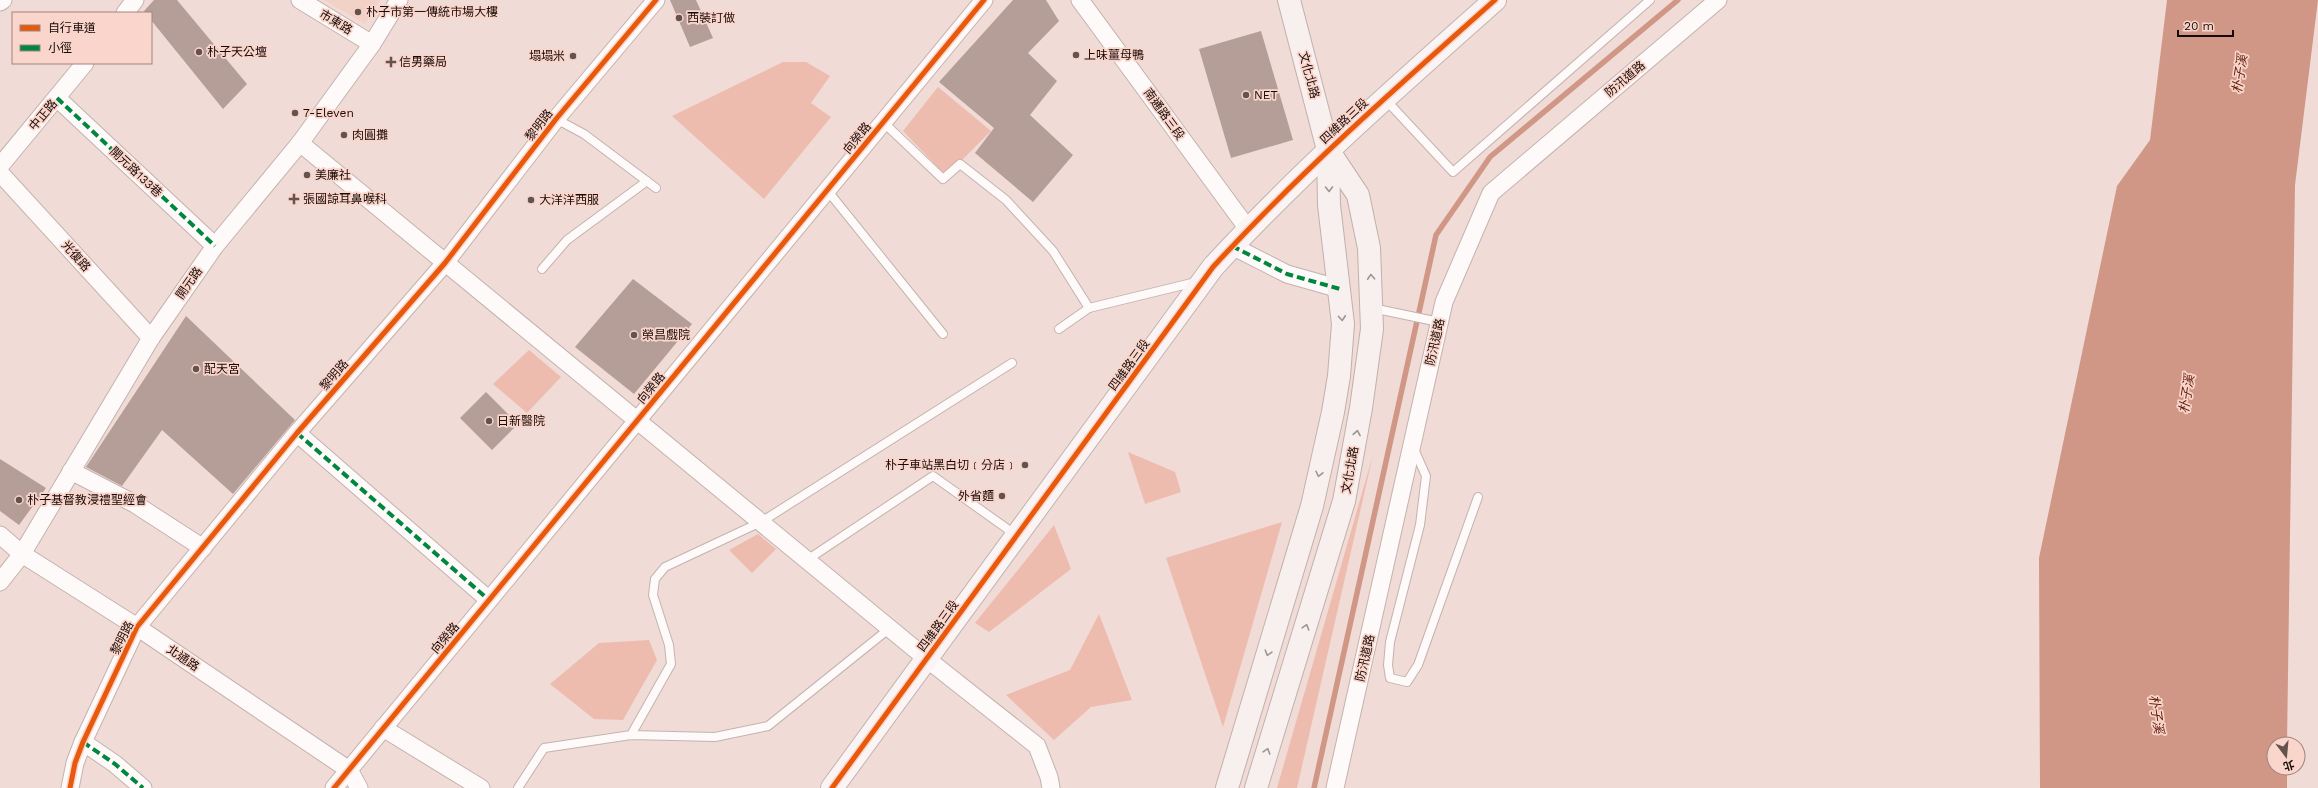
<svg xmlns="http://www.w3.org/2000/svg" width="2318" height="788" font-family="'Work Sans','Noto Sans TC',sans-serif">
	<rect width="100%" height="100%" fill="#f0dbd6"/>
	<polygon fill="#f2d1c7" points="324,0 380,0 365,24"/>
	<g fill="#eebcae">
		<polygon points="783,62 806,62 830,76 811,103 831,117 764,199 672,116"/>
		<polygon points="938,87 991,131 946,176 903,131"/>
		<polygon points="529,350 561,377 527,413 493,384"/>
		<polygon points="1128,452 1175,472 1181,492 1145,504"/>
		<polygon points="1373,455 1297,788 1277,788"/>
		<polygon points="1282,522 1223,727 1166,558"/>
		<polygon points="1054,525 1071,569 989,632 975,623"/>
		<polygon points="758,534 776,549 752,573 729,550"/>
		<polygon points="1099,614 1132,700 1091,707 1054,740 1006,695 1070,670"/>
		<polygon points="649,640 657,660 623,720 594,719 550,684 599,643"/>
	</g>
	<polygon fill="#d09787" points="2167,0 2318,0 2295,185 2287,744 2274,744 2274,768 2287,768 2287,788 2040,788 2039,558 2117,186 2150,140"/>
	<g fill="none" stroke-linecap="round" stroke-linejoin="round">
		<polyline stroke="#d09787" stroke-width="5.5" points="1314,788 1436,235 1490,157 1678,0"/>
	</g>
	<g fill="#b59e98">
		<polygon points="154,0 177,0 247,84 223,109 151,20 151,13 146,13 144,11"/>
		<polygon points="670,0 696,0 713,38 690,47"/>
		<polygon points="1013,0 1046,0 1059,21 1028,53 1057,81 1030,115 1073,155 1033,202 975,153 994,128 939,82"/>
		<polygon points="1261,31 1293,140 1231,158 1199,49"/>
		<polygon points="633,279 692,324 634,394 575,347"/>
		<polygon points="186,316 295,420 233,494 162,430 122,486 86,467"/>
		<polygon points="486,392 518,424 492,450 460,418"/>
		<polygon points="0,459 46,488 19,525 0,511"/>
	</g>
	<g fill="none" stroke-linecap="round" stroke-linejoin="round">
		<defs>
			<g id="lane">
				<polyline points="1385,99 1453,172 1650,0"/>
				<polyline points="556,119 584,134 656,188"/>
				<polyline points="883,122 943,179 960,164 1006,200 1053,251 1089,308"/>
				<polyline points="827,190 943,334"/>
				<polyline points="542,269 567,240 647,181"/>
				<polyline points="1372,308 1439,322"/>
				<polyline points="1059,329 1089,308 1196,282"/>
				<polyline points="1414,449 1426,476 1420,525 1390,642 1388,665 1390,678 1407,682 1418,665 1478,497"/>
				<polyline points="807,560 933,476 1016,535"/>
				<polyline points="631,735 671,664 669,645 653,595 655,579 665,567 761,522 1012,363"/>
				<polyline points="518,788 544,748 631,735 715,737 768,726 890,628"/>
			</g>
			<g id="street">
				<polyline points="300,0 372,44"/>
				<polyline points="1080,0 1248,229"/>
				<polyline points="0,2 3,0"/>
				<polyline points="125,13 135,0"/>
				<polyline points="57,98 215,246"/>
				<polyline points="300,143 927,659 1037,746 1049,777 1051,788"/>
				<polyline points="0,166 85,63"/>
				<polyline points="0,173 151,338"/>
				<polyline points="1232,246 1287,274 1340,289"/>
				<polyline points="297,433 489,600"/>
				<polyline points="71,471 135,504 203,548"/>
				<polyline points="0,535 22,554 137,627 349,770 359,788"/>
				<polyline points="0,582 22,554 151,338 215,246 300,143 372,44 399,0"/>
				<polyline points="383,728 481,788"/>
				<polyline points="83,742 115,764 143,788"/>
				<polyline points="70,788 75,763 83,742 137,627 297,433 445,263 556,119 656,0"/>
				<polyline points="334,788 984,0"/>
				<polyline points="1335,788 1444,302 1491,193 1718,0"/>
			</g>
			<path id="secondary" d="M 832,788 L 1213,267 C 1301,171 1398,86 1495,0"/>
			<g id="primary">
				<polyline points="1227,788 1312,506 1333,412 1339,376 1343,324 1329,205 1328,150 1289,0"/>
				<polyline points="1256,788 1344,501 1361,408 1372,329 1369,248 1358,195 1328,150"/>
			</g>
		</defs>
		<use href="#lane" stroke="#c3b3af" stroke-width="10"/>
		<use href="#street" stroke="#c3b3af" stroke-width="19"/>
		<use href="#secondary" stroke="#c3b3af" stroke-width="24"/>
		<use href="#primary" stroke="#c1b0ab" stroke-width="24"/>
		<use href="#lane" stroke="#fdfaf9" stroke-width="8"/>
		<use href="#street" stroke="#fdfaf9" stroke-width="17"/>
		<use href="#secondary" stroke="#faf5f4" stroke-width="22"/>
		<use href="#primary" stroke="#f8f0ee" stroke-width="22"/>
		<g stroke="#00873e" stroke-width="4" stroke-dasharray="8 4" stroke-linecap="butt">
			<polyline points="57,98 215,246"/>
			<polyline points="1232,246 1287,274 1340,289"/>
			<polyline points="297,433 489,600"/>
			<polyline points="83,742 115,764 143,788"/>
		</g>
		<defs>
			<g id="cycleway">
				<polyline points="70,788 75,763 83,742 137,627 297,433 445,263 556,119 656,0"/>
				<polyline points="334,788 984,0"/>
				<path d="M 832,788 L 1213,267 C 1301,171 1398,86 1495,0"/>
			</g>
		</defs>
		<use href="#cycleway" stroke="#fad5cb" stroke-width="8"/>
		<use href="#cycleway" stroke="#e8590c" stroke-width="5"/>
	</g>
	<defs><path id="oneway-chevron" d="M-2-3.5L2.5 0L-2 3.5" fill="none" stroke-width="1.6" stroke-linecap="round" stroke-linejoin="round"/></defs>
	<g stroke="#9e9492">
		<use href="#oneway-chevron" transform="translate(1329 189) rotate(89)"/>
		<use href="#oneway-chevron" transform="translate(1371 277) rotate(-93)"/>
		<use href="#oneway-chevron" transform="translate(1342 318) rotate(86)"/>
		<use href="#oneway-chevron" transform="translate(1357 433) rotate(-80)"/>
		<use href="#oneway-chevron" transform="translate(1319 474) rotate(103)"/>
		<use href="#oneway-chevron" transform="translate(1306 627) rotate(-73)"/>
		<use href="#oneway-chevron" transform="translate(1268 653) rotate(107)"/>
		<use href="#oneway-chevron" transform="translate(1267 751) rotate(-73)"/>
	</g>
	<g fill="#62534f" stroke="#fad5cb" stroke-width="1.5">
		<circle cx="358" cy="12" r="4"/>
		<circle cx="679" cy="18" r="4"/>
		<circle cx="199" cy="52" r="4"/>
		<circle cx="1076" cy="55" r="4"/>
		<circle cx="573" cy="56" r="4"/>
		<path d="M389 56h4v4h4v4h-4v4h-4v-4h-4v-4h4z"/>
		<circle cx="1246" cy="95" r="4"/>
		<circle cx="295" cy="113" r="4"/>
		<circle cx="344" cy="135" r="4"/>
		<circle cx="307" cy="175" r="4"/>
		<path d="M292 193h4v4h4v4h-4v4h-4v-4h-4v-4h4z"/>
		<circle cx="531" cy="200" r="4"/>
		<circle cx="634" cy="335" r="4"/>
		<circle cx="196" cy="369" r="4"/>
		<circle cx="489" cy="421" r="4"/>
		<circle cx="1025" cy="465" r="4"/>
		<circle cx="1002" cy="496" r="4"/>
		<circle cx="19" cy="500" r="4"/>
	</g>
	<g text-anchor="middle" stroke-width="3.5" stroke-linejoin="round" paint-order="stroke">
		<g font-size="12" fill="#160a07" stroke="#fad5cb" text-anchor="start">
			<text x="366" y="16">朴子市第一傳統市場大樓</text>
			<text x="687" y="22">西裝訂做</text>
			<text x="207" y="56">朴子天公壇</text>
			<text x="1084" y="59">上味薑母鴨</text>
			<text x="565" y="60" text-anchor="end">塌塌米</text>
			<text x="399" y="66">信男藥局</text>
			<text x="1254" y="99">NET</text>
			<text x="303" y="117">7-Eleven</text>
			<text x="352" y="139">肉圓攤</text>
			<text x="315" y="179">美廉社</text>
			<text x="303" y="203">張國諒耳鼻喉科</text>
			<text x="539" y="204">大洋洋西服</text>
			<text x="642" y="339">榮昌戲院</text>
			<text x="204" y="373">配天宮</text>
			<text x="497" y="425">日新醫院</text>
			<text x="1017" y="469" text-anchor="end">朴子車站黑白切﹝分店﹞</text>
			<text x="994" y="500" text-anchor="end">外省麵</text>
			<text x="27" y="504">朴子基督教浸禮聖經會</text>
		</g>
		<g font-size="12" fill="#160a07" stroke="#fad5cb">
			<text transform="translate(336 22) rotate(31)" y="4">市東路</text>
			<text transform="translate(1309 75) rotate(75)" y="4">文化北路</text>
			<text transform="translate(1625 79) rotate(-40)" y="4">防汛道路</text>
			<text transform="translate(1164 114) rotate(54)" y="4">南通路三段</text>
			<text transform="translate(43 115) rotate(-50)" y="4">中正路</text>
			<text transform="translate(1344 121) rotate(-43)" y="4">四維路三段</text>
			<text transform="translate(539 125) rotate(-52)" y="4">黎明路</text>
			<text transform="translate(857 138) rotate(-51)" y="4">向榮路</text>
			<text transform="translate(136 172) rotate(43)" y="4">開元路133巷</text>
			<text transform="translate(76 256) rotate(48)" y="4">光復路</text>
			<text transform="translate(189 283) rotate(-55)" y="4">開元路</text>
			<text transform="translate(1435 342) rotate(-77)" y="4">防汛道路</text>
			<text transform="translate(1129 365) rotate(-54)" y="4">四維路三段</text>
			<text transform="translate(334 375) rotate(-49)" y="4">黎明路</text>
			<text transform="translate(651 388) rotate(-51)" y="4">向榮路</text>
			<text transform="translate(1350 470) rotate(-80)" y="4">文化北路</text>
			<text transform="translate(938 626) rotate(-54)" y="4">四維路三段</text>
			<text transform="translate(122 638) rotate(-63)" y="4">黎明路</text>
			<text transform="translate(445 638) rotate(-50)" y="4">向榮路</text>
			<text transform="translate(183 658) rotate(34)" y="4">北通路</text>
			<text transform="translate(1365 658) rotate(-77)" y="4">防汛道路</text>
		</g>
		<g font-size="13" font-style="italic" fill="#601c07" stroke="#fad5cb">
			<text transform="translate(2239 74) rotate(-81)" y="5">朴子溪</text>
			<text transform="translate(2186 394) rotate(-81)" y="5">朴子溪</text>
			<text transform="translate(2157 714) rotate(82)" y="5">朴子溪</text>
		</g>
	</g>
	<rect x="12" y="12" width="140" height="52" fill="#fad5cb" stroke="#9f847d"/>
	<rect x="20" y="25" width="20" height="6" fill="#e8590c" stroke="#9f847d"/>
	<text x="48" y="32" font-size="12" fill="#160a07">自行車道</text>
	<rect x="20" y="45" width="20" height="6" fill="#00873e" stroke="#9f847d"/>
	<text x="48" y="52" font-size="12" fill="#160a07">小徑</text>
	<g transform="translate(2286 756) rotate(164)"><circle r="19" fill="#fad5cb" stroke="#9f847d"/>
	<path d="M0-3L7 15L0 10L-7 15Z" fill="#62534f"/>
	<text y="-6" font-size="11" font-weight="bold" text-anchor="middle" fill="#160a07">北</text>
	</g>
	<path d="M2178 30v6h55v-6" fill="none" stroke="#160a07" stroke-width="2"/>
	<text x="2184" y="30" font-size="12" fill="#160a07" stroke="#fad5cb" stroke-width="3" paint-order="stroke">20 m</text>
</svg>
